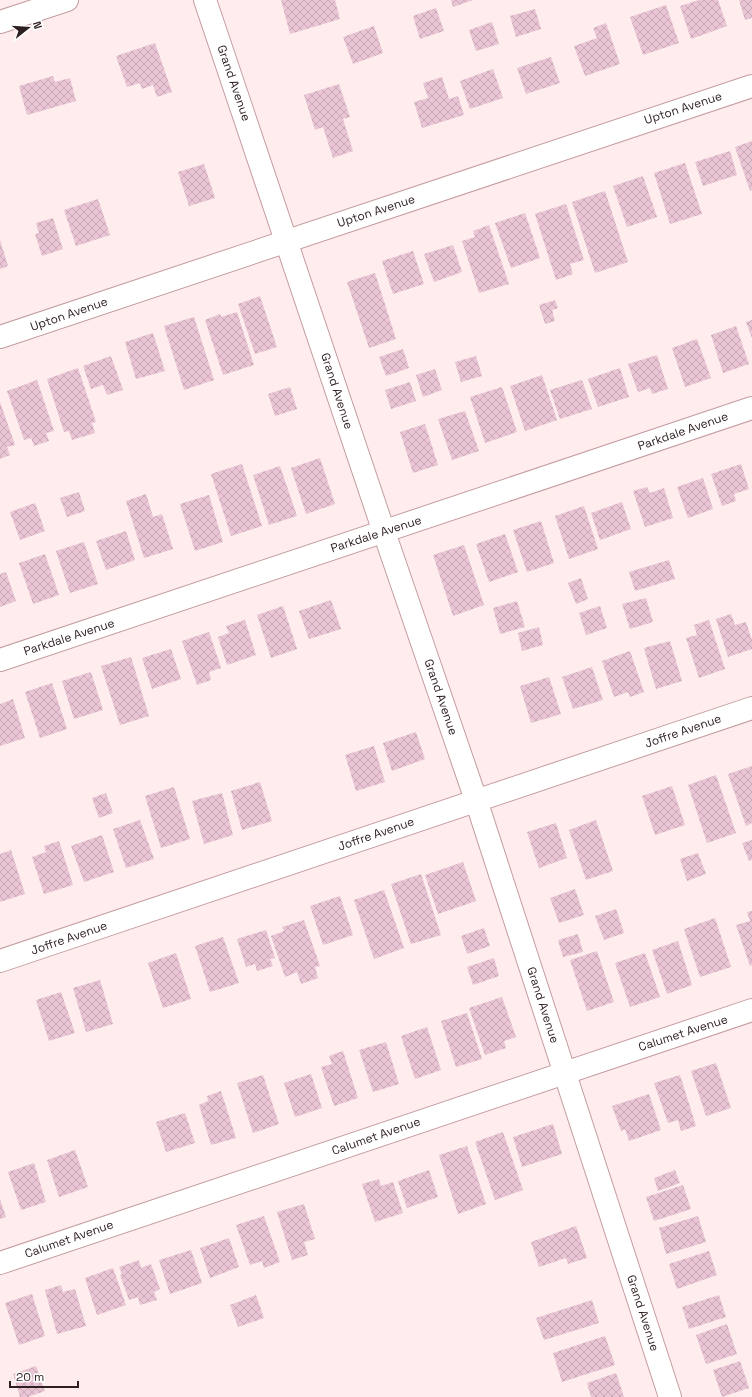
<svg xmlns="http://www.w3.org/2000/svg" width="752" height="1397" font-family="'Space Grotesk',sans-serif">
	<defs>
		<pattern id="building-cross-hatch" width="8" height="8" patternUnits="userSpaceOnUse"><rect width="8" height="8" fill="#eac5d5"/><path d="M0 0l8 8M0 8l8-8" fill="none" stroke="#c9a9b6"/></pattern>
	</defs>
	<rect width="100%" height="100%" fill="#ffedee"/>
	<g fill="url(#building-cross-hatch)">
		<polygon points="281,0 335,0 340,19 290,34"/>
		<polygon points="451,0 473,0 453,7"/>
		<polygon points="699,0 718,0 727,26 691,39 680,6"/>
		<polygon points="739,0 752,0 752,18 745,20"/>
		<polygon points="666,5 679,43 643,55 630,17"/>
		<polygon points="436,8 444,31 420,39 413,16"/>
		<polygon points="535,9 541,29 516,37 510,16"/>
		<polygon points="492,22 499,44 476,51 469,30"/>
		<polygon points="606,23 620,64 585,76 574,46 597,38 593,28"/>
		<polygon points="374,26 383,53 353,64 343,37"/>
		<polygon points="155,43 172,92 157,97 153,85 142,89 140,83 127,87 116,56"/>
		<polygon points="551,57 560,83 526,94 517,68"/>
		<polygon points="493,69 503,98 470,109 460,81"/>
		<polygon points="53,76 55,82 70,78 76,101 27,115 19,86"/>
		<polygon points="442,77 449,99 458,96 464,115 422,128 414,102 428,98 423,83"/>
		<polygon points="339,84 350,117 343,119 353,151 333,158 323,127 315,130 304,95"/>
		<polygon points="752,141 752,190 750,191 735,147"/>
		<polygon points="730,151 737,175 703,186 695,162"/>
		<polygon points="685,163 702,214 670,224 654,173"/>
		<polygon points="204,164 215,198 189,206 178,172"/>
		<polygon points="643,176 657,217 627,227 613,186"/>
		<polygon points="605,191 628,262 595,273 572,202"/>
		<polygon points="98,199 110,235 76,246 64,210"/>
		<polygon points="566,204 584,260 570,264 573,274 556,280 535,214"/>
		<polygon points="525,213 540,258 511,268 495,223"/>
		<polygon points="53,218 63,249 42,256 35,234 39,233 36,223"/>
		<polygon points="489,225 509,284 479,293 462,241 475,237 473,231"/>
		<polygon points="0,240 8,266 0,269"/>
		<polygon points="453,245 462,272 434,282 424,254"/>
		<polygon points="413,251 424,284 393,294 382,261"/>
		<polygon points="375,273 396,339 369,348 347,282"/>
		<polygon points="260,296 277,347 255,354 238,304"/>
		<polygon points="555,300 558,308 552,310 555,321 545,324 539,305"/>
		<polygon points="237,312 254,365 223,375 205,320 220,314 221,317"/>
		<polygon points="194,317 214,380 184,390 164,326"/>
		<polygon points="752,320 752,338 746,322"/>
		<polygon points="736,326 749,364 723,373 711,335"/>
		<polygon points="153,333 165,371 136,379 125,342"/>
		<polygon points="697,339 711,378 685,387 672,348"/>
		<polygon points="403,349 409,368 386,376 379,357"/>
		<polygon points="657,355 668,389 652,394 650,388 638,392 628,364"/>
		<polygon points="111,356 123,390 107,395 103,385 91,389 83,366"/>
		<polygon points="476,356 482,376 461,382 455,362"/>
		<polygon points="78,368 96,422 92,423 95,433 72,440 69,431 64,432 47,379"/>
		<polygon points="620,368 629,397 598,407 588,379"/>
		<polygon points="435,369 442,390 423,397 416,375"/>
		<polygon points="542,375 557,420 525,431 510,386"/>
		<polygon points="37,380 54,431 46,433 49,441 34,446 31,438 24,440 7,391"/>
		<polygon points="582,380 592,409 560,419 550,390"/>
		<polygon points="410,382 416,401 391,409 385,390"/>
		<polygon points="290,387 297,409 275,416 268,394"/>
		<polygon points="502,387 517,432 485,443 470,397"/>
		<polygon points="0,402 15,445 7,447 10,455 0,459"/>
		<polygon points="465,411 479,451 452,460 438,419"/>
		<polygon points="425,424 438,465 413,473 400,432"/>
		<polygon points="320,458 335,504 306,514 291,468"/>
		<polygon points="242,464 262,526 231,536 211,474"/>
		<polygon points="741,464 749,489 734,494 736,501 722,506 711,474"/>
		<polygon points="280,466 297,516 269,525 253,475"/>
		<polygon points="703,478 713,509 688,518 677,487"/>
		<polygon points="647,487 650,493 664,488 673,518 645,527 633,491"/>
		<polygon points="79,492 85,511 67,517 60,498"/>
		<polygon points="146,494 153,517 162,514 173,549 144,558 126,501"/>
		<polygon points="209,495 223,542 195,551 180,504"/>
		<polygon points="622,502 631,529 600,540 591,513"/>
		<polygon points="35,503 45,531 20,540 10,512"/>
		<polygon points="584,506 598,549 569,559 555,516"/>
		<polygon points="541,521 554,563 527,572 513,530"/>
		<polygon points="126,531 135,560 106,570 96,541"/>
		<polygon points="505,534 518,572 489,582 476,544"/>
		<polygon points="84,542 98,584 70,593 56,551"/>
		<polygon points="464,545 484,605 453,616 433,555"/>
		<polygon points="45,554 59,595 33,604 19,563"/>
		<polygon points="669,560 675,579 635,591 629,572"/>
		<polygon points="6,572 16,601 0,607 0,574"/>
		<polygon points="581,578 588,599 576,604 568,583"/>
		<polygon points="646,598 653,622 630,629 622,604"/>
		<polygon points="331,600 341,629 309,639 299,611"/>
		<polygon points="517,601 525,627 500,634 493,608"/>
		<polygon points="283,606 297,649 271,658 257,615"/>
		<polygon points="600,606 607,628 586,635 579,613"/>
		<polygon points="731,614 735,625 746,622 752,640 752,649 728,657 716,619"/>
		<polygon points="245,620 256,655 227,665 218,637 229,633 226,626"/>
		<polygon points="709,620 725,669 699,678 686,638 697,635 694,625"/>
		<polygon points="539,627 543,645 522,651 518,633"/>
		<polygon points="209,632 221,668 209,672 211,680 197,685 182,641"/>
		<polygon points="670,641 682,681 656,689 644,648"/>
		<polygon points="171,649 181,679 152,689 142,658"/>
		<polygon points="630,651 644,692 630,697 628,692 614,697 602,661"/>
		<polygon points="131,657 149,716 120,725 101,666"/>
		<polygon points="592,667 603,700 573,709 562,677"/>
		<polygon points="91,672 103,710 74,719 62,681"/>
		<polygon points="549,677 561,714 531,723 520,686"/>
		<polygon points="52,683 67,729 40,738 25,692"/>
		<polygon points="13,699 25,738 0,746 0,704"/>
		<polygon points="416,732 425,759 392,771 383,743"/>
		<polygon points="374,746 385,782 356,791 345,755"/>
		<polygon points="752,766 752,823 746,826 728,774"/>
		<polygon points="716,775 736,833 707,843 688,785"/>
		<polygon points="260,782 272,821 242,830 231,791"/>
		<polygon points="672,786 685,825 655,835 642,796"/>
		<polygon points="174,787 190,839 161,848 145,796"/>
		<polygon points="106,793 113,813 99,818 92,798"/>
		<polygon points="222,793 233,835 204,844 192,801"/>
		<polygon points="140,820 154,859 126,868 113,829"/>
		<polygon points="596,820 613,871 586,880 569,830"/>
		<polygon points="556,823 567,858 539,868 527,832"/>
		<polygon points="102,835 114,872 84,882 71,846"/>
		<polygon points="752,840 752,860 749,861 742,843"/>
		<polygon points="59,841 73,885 44,894 32,857 46,852 44,846"/>
		<polygon points="11,850 25,894 0,902 0,854"/>
		<polygon points="698,853 706,874 687,881 680,859"/>
		<polygon points="463,862 476,901 438,914 425,875"/>
		<polygon points="421,874 441,935 411,944 391,884"/>
		<polygon points="575,889 584,915 559,923 550,898"/>
		<polygon points="384,890 404,948 374,959 354,900"/>
		<polygon points="340,896 353,935 323,945 310,906"/>
		<polygon points="616,909 624,933 604,940 595,916"/>
		<polygon points="752,911 752,965 750,966 736,925 750,921 747,912"/>
		<polygon points="715,918 731,967 700,977 684,929"/>
		<polygon points="304,920 320,966 315,967 318,978 301,984 297,972 285,977 271,936 284,931 282,927"/>
		<polygon points="484,928 490,946 467,954 461,936"/>
		<polygon points="266,930 275,958 270,959 273,966 257,971 255,964 246,967 237,939"/>
		<polygon points="578,934 583,952 563,957 558,940"/>
		<polygon points="223,937 239,983 210,992 195,946"/>
		<polygon points="678,941 692,985 667,994 652,950"/>
		<polygon points="597,951 614,1002 587,1011 570,960"/>
		<polygon points="176,953 191,999 163,1008 148,963"/>
		<polygon points="645,953 660,997 630,1007 615,963"/>
		<polygon points="494,958 499,976 473,985 467,967"/>
		<polygon points="100,980 113,1024 86,1032 73,988"/>
		<polygon points="61,992 75,1033 49,1041 36,1000"/>
		<polygon points="502,997 516,1037 504,1041 506,1048 485,1055 469,1008"/>
		<polygon points="467,1013 482,1059 456,1067 441,1021"/>
		<polygon points="427,1027 441,1070 415,1079 401,1036"/>
		<polygon points="386,1042 399,1084 373,1092 359,1050"/>
		<polygon points="343,1051 358,1098 334,1106 321,1067 332,1064 329,1056"/>
		<polygon points="716,1063 731,1108 706,1116 691,1071"/>
		<polygon points="311,1074 322,1108 295,1117 284,1083"/>
		<polygon points="263,1075 279,1124 253,1133 237,1083"/>
		<polygon points="680,1075 696,1126 681,1131 678,1120 668,1123 654,1083"/>
		<polygon points="221,1091 236,1138 211,1145 199,1105 208,1101 207,1096"/>
		<polygon points="649,1094 661,1130 629,1141 625,1129 621,1131 612,1106"/>
		<polygon points="185,1113 195,1143 166,1152 156,1122"/>
		<polygon points="553,1124 562,1154 522,1167 513,1137"/>
		<polygon points="503,1132 523,1190 495,1200 475,1142"/>
		<polygon points="467,1146 486,1204 458,1214 439,1155"/>
		<polygon points="75,1150 88,1187 59,1197 47,1160"/>
		<polygon points="34,1163 46,1202 21,1210 8,1172"/>
		<polygon points="429,1170 438,1197 407,1208 398,1181"/>
		<polygon points="675,1170 680,1183 658,1191 654,1178"/>
		<polygon points="379,1179 381,1186 393,1182 403,1213 375,1222 362,1184"/>
		<polygon points="683,1185 691,1209 654,1221 646,1197"/>
		<polygon points="0,1199 6,1217 0,1219"/>
		<polygon points="304,1204 315,1239 304,1242 308,1255 292,1260 277,1212"/>
		<polygon points="264,1216 280,1262 264,1268 262,1261 250,1265 236,1225"/>
		<polygon points="698,1216 706,1242 666,1254 659,1228"/>
		<polygon points="576,1226 587,1258 568,1264 566,1258 539,1267 531,1242"/>
		<polygon points="229,1238 239,1267 210,1278 200,1248"/>
		<polygon points="191,1250 202,1283 170,1294 159,1260"/>
		<polygon points="709,1251 717,1275 677,1289 669,1264"/>
		<polygon points="139,1260 141,1268 151,1264 160,1289 154,1292 157,1300 140,1305 138,1297 129,1300 120,1275 122,1274 119,1267"/>
		<polygon points="113,1268 126,1305 97,1315 85,1278"/>
		<polygon points="61,1285 63,1292 75,1289 86,1326 57,1334 45,1290"/>
		<polygon points="32,1294 45,1336 19,1345 5,1303"/>
		<polygon points="256,1295 264,1318 238,1327 230,1305"/>
		<polygon points="719,1295 726,1317 689,1329 682,1307"/>
		<polygon points="592,1300 599,1323 544,1340 536,1318"/>
		<polygon points="727,1324 737,1354 706,1364 696,1335"/>
		<polygon points="605,1336 615,1365 562,1382 553,1353"/>
		<polygon points="740,1361 749,1388 722,1397 713,1370"/>
		<polygon points="36,1366 45,1391 28,1397 20,1397 13,1374"/>
		<polygon points="616,1373 624,1397 591,1397 587,1383"/>
	</g>
	<g fill="none" stroke-linecap="round" stroke-linejoin="round">
		<defs>
			<g id="street">
				<polyline points="205,0 384,532 476,800 670,1397"/>
				<polyline points="0,22 67,0"/>
				<polyline points="0,660 752,408"/>
				<polyline points="0,961 752,708"/>
				<polyline points="0,1263 752,1010"/>
			</g>
			<polyline id="secondary" points="0,337 752,86"/>
		</defs>
		<use href="#street" stroke="#c59da0" stroke-width="24"/>
		<use href="#secondary" stroke="#c59da0" stroke-width="24"/>
		<use href="#street" stroke="#fff" stroke-width="22"/>
		<use href="#secondary" stroke="#fff" stroke-width="22"/>
	</g>
	<g text-anchor="middle" stroke-width="3" stroke-linejoin="round" paint-order="stroke">
		<g font-size="12" fill="#2d1e1f" stroke="#fff">
			<text transform="translate(234 83) rotate(71)" y="4">Grand Avenue</text>
			<text transform="translate(683 108) rotate(-18)" y="4">Upton Avenue</text>
			<text transform="translate(376 211) rotate(-18)" y="4">Upton Avenue</text>
			<text transform="translate(69 314) rotate(-19)" y="4">Upton Avenue</text>
			<text transform="translate(337 391) rotate(72)" y="4">Grand Avenue</text>
			<text transform="translate(683 431) rotate(-19)" y="4">Parkdale Avenue</text>
			<text transform="translate(376 534) rotate(-18)" y="4">Parkdale Avenue</text>
			<text transform="translate(69 637) rotate(-18)" y="4">Parkdale Avenue</text>
			<text transform="translate(441 697) rotate(71)" y="4">Grand Avenue</text>
			<text transform="translate(683 731) rotate(-19)" y="4">Joffre Avenue</text>
			<text transform="translate(376 834) rotate(-19)" y="4">Joffre Avenue</text>
			<text transform="translate(69 938) rotate(-19)" y="4">Joffre Avenue</text>
			<text transform="translate(543 1005) rotate(72)" y="4">Grand Avenue</text>
			<text transform="translate(683 1033) rotate(-18)" y="4">Calumet Avenue</text>
			<text transform="translate(376 1136) rotate(-19)" y="4">Calumet Avenue</text>
			<text transform="translate(69 1239) rotate(-19)" y="4">Calumet Avenue</text>
			<text transform="translate(643 1313) rotate(72)" y="4">Grand Avenue</text>
		</g>
	</g>
	<g transform="translate(28 28) rotate(73)" stroke="#ffffff" stroke-width="3" paint-order="stroke">
	<path d="M0-3L7 15L0 10L-7 15Z" fill="#2d1e1f"/>
	<text y="-6" font-size="11" font-weight="bold" text-anchor="middle" fill="#2d1e1f">N</text>
	</g>
	<path d="M10 1381v6h68v-6" fill="none" stroke="#2d1e1f" stroke-width="2"/>
	<text x="16" y="1381" font-size="12" fill="#2d1e1f" stroke="#ffffff" stroke-width="3" paint-order="stroke">20 m</text>
</svg>
